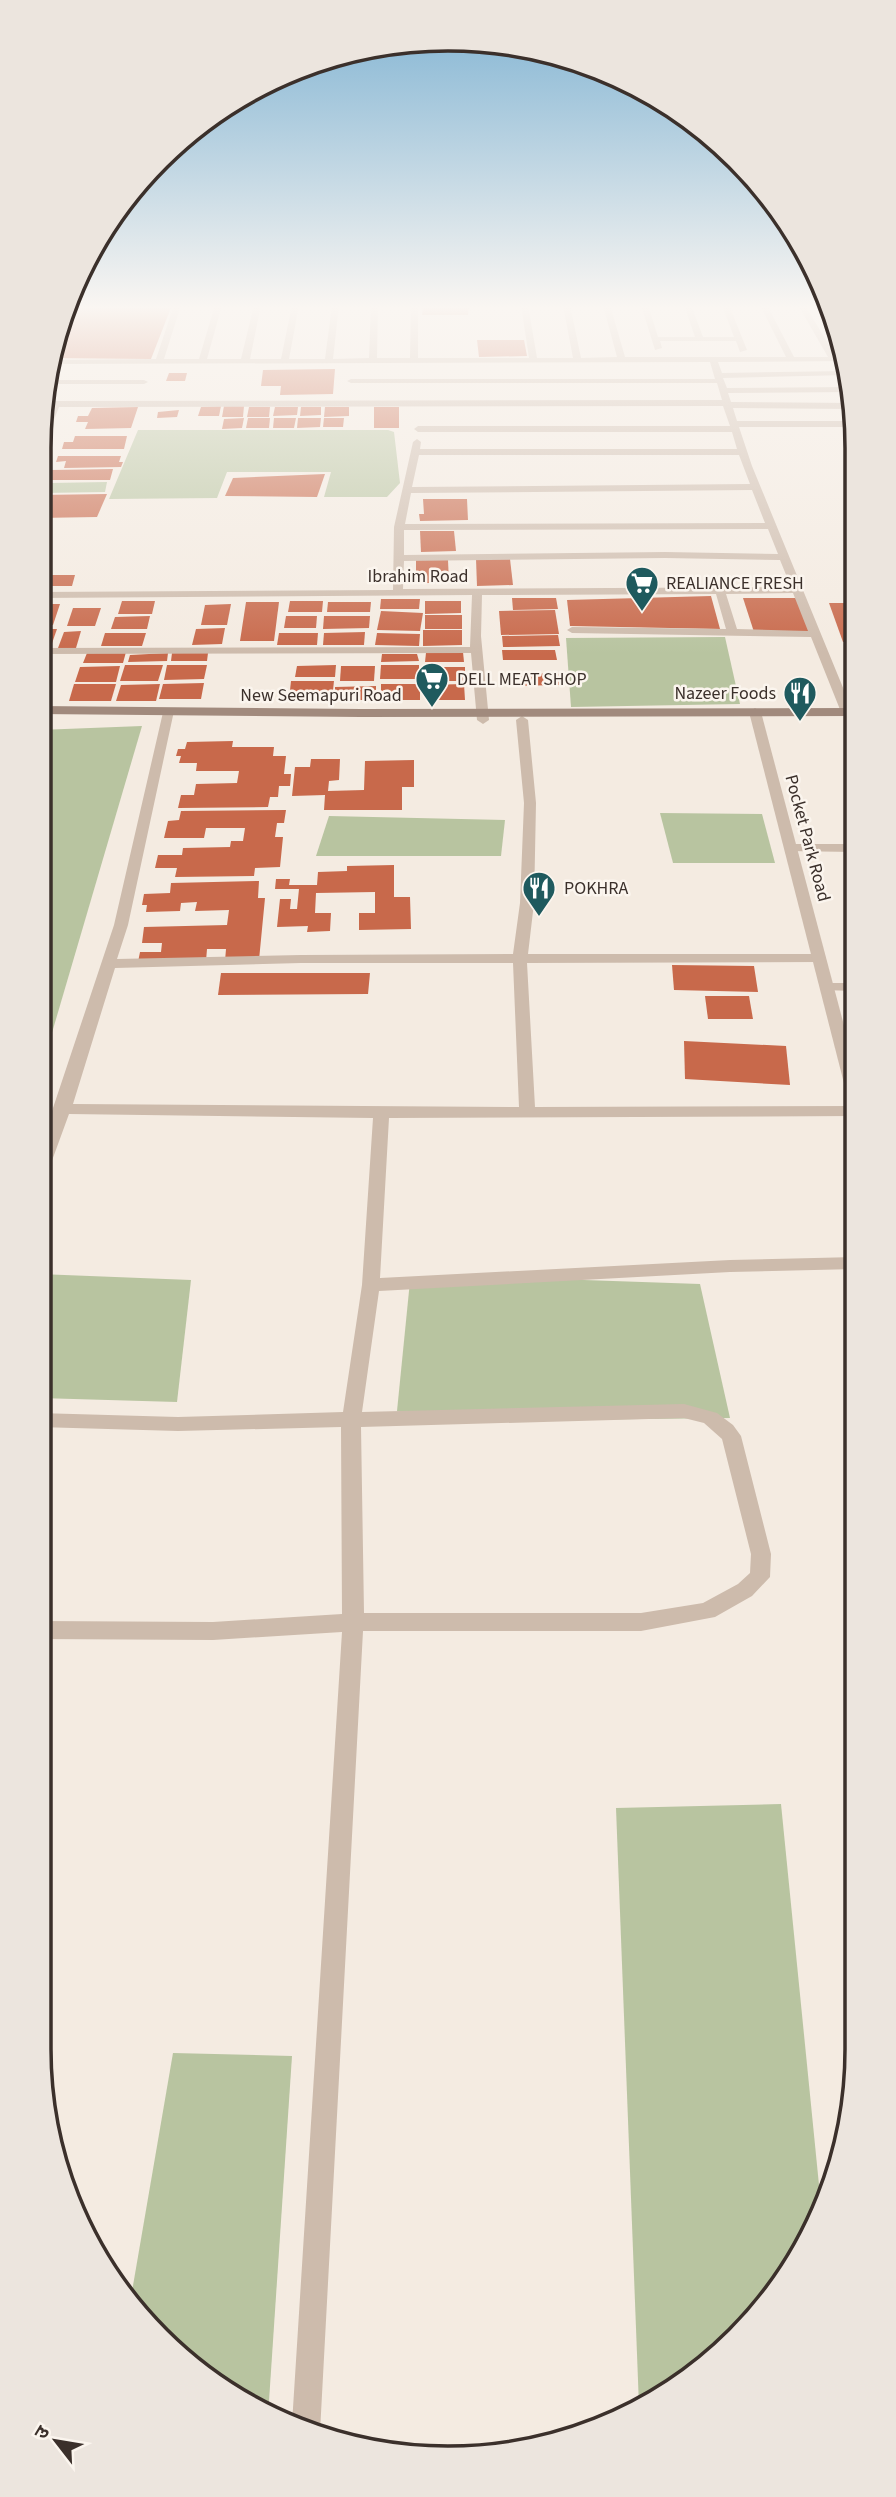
<svg xmlns="http://www.w3.org/2000/svg" width="896" height="2497" font-family="'Source Sans 3','Noto Sans Devanagari',sans-serif">
	<rect width="100%" height="100%" fill="#f4ebe1"/>
	<g fill="#b8c4a0">
		<polygon points="138,430 388,430 394,432 400,483 387,497 324,497 331,472 227,472 217,498 109,499"/>
		<polygon points="107,482 105,492 43,493 50,483"/>
		<polygon points="725,637 740,704 571,707 566,638"/>
		<polygon points="142,726 39,1077 39,730"/>
		<polygon points="660,813 762,814 775,863 673,863"/>
		<polygon points="329,816 505,820 501,856 316,856"/>
		<polygon points="39,1274 191,1280 177,1402 39,1398"/>
		<polygon points="555,1279 700,1284 730,1418 551,1420 397,1411 410,1281"/>
		<polygon points="781,1804 821,2205 788,2277 676,2389 639,2406 616,1808"/>
		<polygon points="173,2053 292,2056 268,2416 140,2319 130,2303"/>
	</g>
	<g fill="#c8694b">
		<polygon points="71,305 172,305 151,359 50,358 52,342"/>
		<polygon points="423,305 469,305 468,315 422,315"/>
		<polygon points="477,340 524,340 527,356 479,357"/>
		<polygon points="335,369 333,394 280,395 281,386 261,386 263,370"/>
		<polygon points="169,373 187,373 185,381 166,381"/>
		<polygon points="221,406 219,416 198,416 201,407"/>
		<polygon points="224,406 244,406 243,417 222,417"/>
		<polygon points="138,407 131,428 85,429 88,422 76,422 78,416 88,416 92,408"/>
		<polygon points="249,407 270,407 269,417 247,417"/>
		<polygon points="275,407 298,407 297,415 273,416"/>
		<polygon points="301,407 321,407 321,415 300,416"/>
		<polygon points="325,407 349,407 349,416 324,417"/>
		<rect x="374" y="407" width="25" height="21"/>
		<polygon points="179,410 177,417 157,418 158,412"/>
		<polygon points="244,418 242,428 222,429 224,419"/>
		<polygon points="248,418 270,418 269,428 246,428"/>
		<polygon points="274,418 296,418 294,428 273,428"/>
		<polygon points="298,418 321,418 320,427 297,428"/>
		<polygon points="324,418 344,418 343,427 323,427"/>
		<polygon points="75,436 127,436 124,449 62,449 64,442 73,442"/>
		<polygon points="58,456 121,456 119,462 123,462 121,467 64,468 66,461 56,462"/>
		<polygon points="113,469 110,480 48,480 52,470"/>
		<polygon points="325,474 317,497 225,496 233,478"/>
		<polygon points="107,494 97,517 38,518 40,495"/>
		<polygon points="423,499 467,499 468,520 420,521 419,514 424,514"/>
		<polygon points="420,531 454,531 456,551 421,552"/>
		<polygon points="476,559 510,559 513,585 477,586"/>
		<polygon points="416,560 448,560 449,583 416,583"/>
		<polygon points="38,575 75,575 72,586 38,586"/>
		<polygon points="711,596 720,629 570,626 567,600"/>
		<polygon points="512,598 556,598 558,609 513,610"/>
		<polygon points="743,598 799,598 813,631 754,632"/>
		<polygon points="381,599 420,599 419,609 380,609"/>
		<polygon points="122,601 155,601 152,614 118,614"/>
		<polygon points="290,601 323,601 322,612 288,612"/>
		<polygon points="425,601 461,601 461,613 425,614"/>
		<polygon points="246,602 279,602 274,641 240,641"/>
		<polygon points="328,602 371,602 370,612 327,612"/>
		<polygon points="829,603 854,603 854,642 843,642"/>
		<polygon points="42,604 60,604 53,625 38,625"/>
		<polygon points="231,604 227,625 201,625 205,605"/>
		<polygon points="73,608 101,608 95,626 67,626"/>
		<polygon points="555,610 559,634 501,635 499,611"/>
		<polygon points="381,611 423,613 420,631 377,630"/>
		<rect x="425" y="615" width="37" height="14"/>
		<polygon points="150,616 147,629 111,629 115,617"/>
		<polygon points="286,616 317,616 316,628 284,628"/>
		<polygon points="324,616 370,616 369,628 323,629"/>
		<polygon points="225,628 222,644 192,645 196,629"/>
		<polygon points="38,629 57,629 51,646 38,646"/>
		<polygon points="423,630 462,630 462,645 423,646"/>
		<polygon points="81,631 76,648 58,648 64,632"/>
		<polygon points="365,632 364,645 323,645 324,633"/>
		<polygon points="105,633 146,633 142,646 101,646"/>
		<polygon points="279,633 318,633 317,645 277,645"/>
		<polygon points="377,633 420,634 419,646 375,645"/>
		<polygon points="558,635 560,646 503,647 502,636"/>
		<polygon points="502,650 555,650 557,660 503,660"/>
		<polygon points="126,652 123,663 83,663 87,653"/>
		<polygon points="463,652 464,662 425,662 426,653"/>
		<polygon points="168,653 167,661 128,662 130,655"/>
		<polygon points="172,653 208,653 207,661 171,661"/>
		<polygon points="382,654 417,654 419,661 381,662"/>
		<polygon points="125,665 163,665 158,681 120,681"/>
		<polygon points="167,665 207,665 204,679 164,680"/>
		<polygon points="336,665 335,677 295,677 297,666"/>
		<polygon points="381,665 419,665 419,679 380,679"/>
		<polygon points="120,666 116,682 75,682 80,667"/>
		<polygon points="341,666 375,666 374,681 340,681"/>
		<polygon points="426,667 465,667 465,681 425,681"/>
		<polygon points="558,673 561,685 503,686 501,675"/>
		<polygon points="291,681 334,681 332,699 289,699"/>
		<polygon points="204,683 201,699 159,699 163,684"/>
		<polygon points="74,684 116,684 111,701 69,701"/>
		<polygon points="160,684 156,701 116,701 121,685"/>
		<rect x="381" y="684" width="39" height="16"/>
		<polygon points="464,684 465,700 425,700 425,685"/>
		<polygon points="376,686 376,700 335,700 335,687"/>
		<polygon points="233,741 232,747 274,747 273,756 286,756 284,774 291,774 290,786 279,786 278,797 270,797 268,807 178,808 181,795 194,795 196,784 237,783 239,771 196,771 197,763 179,763 181,756 176,756 178,749 185,749 187,742"/>
		<polygon points="311,759 340,759 339,780 329,781 328,791 364,790 365,761 414,760 414,787 402,787 402,810 324,810 325,795 292,796 295,767 310,767"/>
		<polygon points="286,810 284,823 277,823 275,837 283,837 280,867 255,868 254,876 175,877 177,868 155,868 158,855 182,855 183,848 230,847 231,841 243,841 245,828 206,828 204,838 164,838 168,821 179,820 181,811"/>
		<polygon points="394,865 394,897 410,897 411,929 359,930 359,913 375,913 375,892 316,893 315,913 331,913 330,931 307,932 308,926 277,927 280,899 291,899 290,909 297,909 299,889 275,889 276,879 290,879 289,885 317,885 318,872 347,871 347,866"/>
		<polygon points="259,881 258,898 265,898 259,960 225,961 226,949 207,949 206,961 138,962 140,952 161,952 162,943 142,943 144,927 227,925 229,910 195,911 197,902 181,903 180,911 146,912 147,905 142,905 144,894 170,893 171,883"/>
		<polygon points="672,965 754,966 758,992 674,990"/>
		<polygon points="221,973 370,973 368,994 218,995"/>
		<polygon points="705,996 749,996 753,1019 708,1019"/>
		<polygon points="684,1041 786,1046 790,1085 685,1079"/>
	</g>
	<g fill="none" stroke-linecap="round" stroke-linejoin="round">
		<g fill="#cdbbac" fill-rule="evenodd">
			<path d="M 174,305 L 181,305 L 164,359 L 199,359 L 215,305 L 222,305 L 207,359 L 241,359 L 254,305 L 261,305 L 250,359 L 281,359 L 292,305 L 299,305 L 289,359 L 325,359 L 332,305 L 339,305 L 333,359 L 369,358 L 371,305 L 378,305 L 377,358 L 410,358 L 411,305 L 418,305 L 418,358 L 529,358 L 521,305 L 528,305 L 537,358 L 573,358 L 563,305 L 570,305 L 581,358 L 617,357 L 603,305 L 610,305 L 625,357 L 786,357 L 760,305 L 767,305 L 794,357 L 828,357 L 798,305 L 805,305 L 836,357 L 843,357 L 844,361 L 718,362 L 722,373 L 847,371 L 848,375 L 723,378 L 727,388 L 852,387 L 853,392 L 728,393 L 731,402 L 854,403 L 854,409 L 733,408 L 737,421 L 854,421 L 854,427 L 739,427 L 752,466 L 853,712 L 847,716 L 841,712 L 811,637 L 572,633 L 567,630 L 572,627 L 726,629 L 716,594 L 482,595 L 481,636 L 489,720 L 483,724 L 477,720 L 471,653 L 38,654 L 38,648 L 470,647 L 472,595 L 38,598 L 38,592 L 393,590 L 394,527 L 413,442 L 417,439 L 421,442 L 420,449 L 737,449 L 732,432 L 418,432 L 414,429 L 418,426 L 730,426 L 723,406 L 59,407 L 43,448 L 38,451 L 41,430 L 51,407 L 44,407 L 45,401 L 722,400 L 717,383 L 351,383 L 347,381 L 351,379 L 715,379 L 710,362 L 49,364 L 50,360 L 156,359 ZM 419,455 L 739,455 L 750,484 L 412,487 ZM 752,490 L 765,523 L 405,524 L 411,493 ZM 768,529 L 778,554 L 665,552 L 404,555 L 404,530 ZM 665,558 L 780,560 L 791,587 L 403,589 L 404,561 ZM 793,593 L 808,631 L 737,629 L 726,594 Z"/>
			<polygon points="641,305 648,305 658,337 695,337 684,305 691,305 703,337 734,337 722,305 729,305 747,350 740,352 736,341 660,341 662,348 655,350"/>
			<polygon points="47,380 144,380 148,382 144,384 47,384"/>
			<path d="M 164,708 L 174,711 L 128,925 L 117,959 L 301,955 L 513,954 L 520,903 L 524,803 L 516,720 L 522,716 L 528,720 L 536,803 L 534,903 L 528,954 L 819,954 L 826,958 L 819,962 L 527,963 L 535,1107 L 855,1106 L 855,1116 L 389,1118 L 380,1278 L 730,1260 L 856,1257 L 856,1269 L 730,1272 L 379,1291 L 362,1412 L 684,1404 L 717,1413 L 733,1425 L 741,1436 L 771,1554 L 770,1577 L 752,1596 L 715,1617 L 641,1631 L 363,1631 L 320,2432 L 292,2424 L 342,1632 L 213,1640 L 38,1639 L 38,1621 L 213,1622 L 342,1614 L 341,1427 L 178,1431 L 38,1427 L 38,1413 L 178,1417 L 343,1412 L 362,1285 L 373,1118 L 69,1114 L 46,1177 L 38,1182 L 38,1153 L 114,925 ZM 301,963 L 513,963 L 519,1107 L 73,1104 L 115,968 ZM 684,1418 L 704,1423 L 722,1439 L 751,1554 L 750,1573 L 738,1584 L 703,1603 L 641,1613 L 364,1613 L 361,1427 Z"/>
			<polygon points="791,844 855,844 855,852 786,851 786,845"/>
			<polygon points="827,983 855,983 855,991 822,990 820,987"/>
		</g>
		<polygon fill="#cdbbac" fill-rule="evenodd" points="755,708 761,712 855,1067 855,1100 847,1095 749,712"/>
		<polygon fill="#a18a7d" fill-rule="evenodd" points="38,706 361,709 855,708 855,716 361,717 38,714"/>
	</g>
	<linearGradient id="sky" x2="0" y2="1"><stop stop-color="#7eb2d2"/><stop offset="0.47" stop-color="#faf6f2"/><stop offset="1" stop-color="#faf6f2" stop-opacity="0"/></linearGradient>
	<rect width="896" height="654" fill="url(#sky)"/>
	<defs>
		<symbol id="supermarket-pin" viewBox="-11 -11 22 30"><path d="M0 17L-7.5 6A9.5 9.5 0 1 1 7.5 6Z" fill="#1f5a5e" stroke="#fbf5ee"/><path d="M-6-5.5h2.5l.6 2H6L4.5 2H-2.5L-4.4-4H-6ZM-1.5 3.2a1.3 1.3 0 1 0 .1 0ZM3 3.2a1.3 1.3 0 1 0 .1 0Z" fill="#fff"/></symbol>
		<symbol id="restaurant-pin" viewBox="-11 -11 22 30"><path d="M0 17L-7.5 6A9.5 9.5 0 1 1 7.5 6Z" fill="#1f5a5e" stroke="#fbf5ee"/><path d="M-5-6h1v4h1v-4h1v4h1v-4h1v5L-1.5 .5V6h-2V.5L-5-1ZM5-6V6H3V1.5H1.5Q1.5-4 5-6Z" fill="#fff"/></symbol>
	</defs>
	<g fill-rule="evenodd">
		<use href="#supermarket-pin" x="623" y="564" width="38" height="52"/>
		<use href="#supermarket-pin" x="413" y="660" width="38" height="52"/>
		<use href="#restaurant-pin" x="781" y="674" width="38" height="52"/>
		<use href="#restaurant-pin" x="520" y="869" width="38" height="52"/>
	</g>
	<g text-anchor="middle" stroke-width="5" stroke-linejoin="round" paint-order="stroke">
		<g font-size="18" fill="#3b302b" stroke="#fbf5ee">
			<text x="418" y="582">Ibrahim Road</text>
			<text x="321" y="701">New Seemapuri Road</text>
			<text transform="translate(808 838) rotate(75)" y="6">Pocket Park Road</text>
		</g>
		<g font-size="18" fill="#3b302b" stroke="#fbf5ee" text-anchor="start">
			<text x="666" y="589">REALIANCE FRESH</text>
			<text x="457" y="685">DELL MEAT SHOP</text>
			<text x="776" y="699" text-anchor="end">Nazeer Foods</text>
			<text x="564" y="894">POKHRA</text>
		</g>
	</g>
	<path d="M0 0H896V2497H0ZM448 51H448A397 397 0 0 1 845 448V2049A397 397 0 0 1 448 2446H448A397 397 0 0 1 51 2049V448A397 397 0 0 1 448 51Z" fill="#ece5de" fill-rule="evenodd"/>
	<path fill="none" stroke="#3b302b" stroke-width="3.5" d="M448 51H448A397 397 0 0 1 845 448V2049A397 397 0 0 1 448 2446H448A397 397 0 0 1 51 2049V448A397 397 0 0 1 448 51Z"/>
	<g transform="translate(56 2441) rotate(301)" stroke="#fbf5ee" stroke-width="5" paint-order="stroke">
	<path d="M0-5L12 26L0 18L-12 26Z" fill="#3b302b"/>
	<text y="-10" font-size="19" font-weight="bold" text-anchor="middle" fill="#3b302b">उ</text>
	</g>
</svg>
